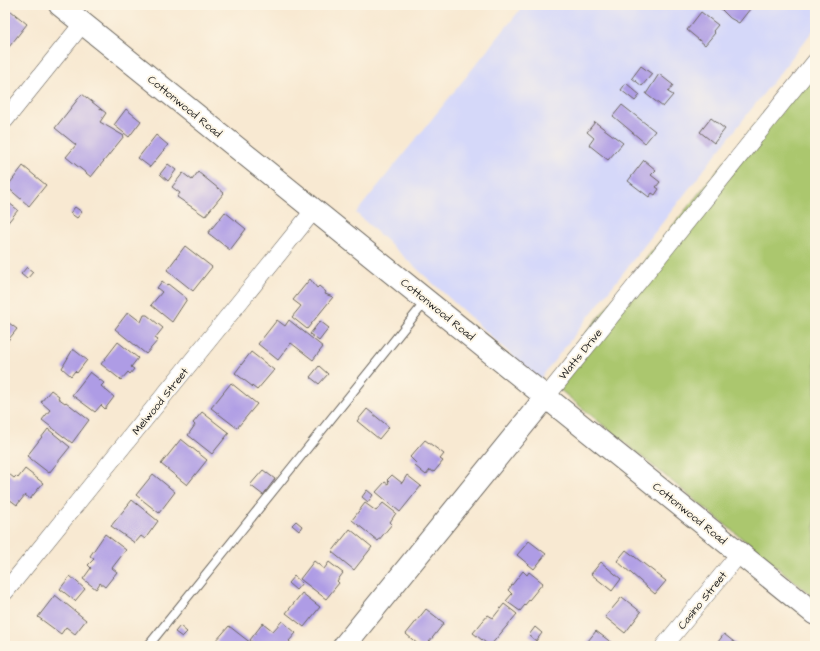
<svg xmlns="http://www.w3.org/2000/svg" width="820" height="651" font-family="'Architects Daughter',sans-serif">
	<rect width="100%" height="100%" fill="#fcf5e5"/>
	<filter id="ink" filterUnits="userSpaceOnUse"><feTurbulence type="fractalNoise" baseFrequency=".025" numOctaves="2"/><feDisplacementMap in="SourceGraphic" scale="8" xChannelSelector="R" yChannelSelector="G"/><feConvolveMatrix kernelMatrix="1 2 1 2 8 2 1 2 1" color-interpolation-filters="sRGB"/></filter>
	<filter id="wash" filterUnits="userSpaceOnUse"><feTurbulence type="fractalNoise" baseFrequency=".012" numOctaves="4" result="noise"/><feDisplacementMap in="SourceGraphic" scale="16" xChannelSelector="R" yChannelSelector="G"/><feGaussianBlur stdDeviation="0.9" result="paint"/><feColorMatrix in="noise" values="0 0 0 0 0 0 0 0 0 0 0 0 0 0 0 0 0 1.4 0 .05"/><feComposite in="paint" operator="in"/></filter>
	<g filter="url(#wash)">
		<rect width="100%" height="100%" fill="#f8e9d2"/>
		<polygon fill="#d5d8f9" points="524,5 815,5 815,28 539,380 356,213"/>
		<polygon fill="#abc76e" stroke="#647245" points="815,50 815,598 548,380"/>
		<g id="blocks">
			<g fill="#ae9ce5">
				<polygon points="717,5 745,5 750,9 739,23 730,18"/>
				<polygon points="5,6 27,24 9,47 5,43"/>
				<polygon points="701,12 718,25 713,31 715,33 705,45 687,30"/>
				<polygon points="641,66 652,74 642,86 632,78"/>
				<polygon points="659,74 673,85 668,92 673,95 663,107 646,94"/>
				<polygon points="626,83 640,95 635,101 621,90"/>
				<polygon points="82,94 106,113 100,122 124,136 91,177 66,157 76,145 55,128"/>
				<polygon points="622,105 655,131 645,143 613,116"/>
				<polygon points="126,109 141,121 129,137 114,125"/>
				<polygon points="711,118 725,129 714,143 700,132"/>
				<polygon points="595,122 623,143 608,160 589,145 594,138 587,132"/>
				<polygon points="156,135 168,145 150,167 138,158"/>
				<polygon points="644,160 656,170 651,175 660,182 656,187 659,189 655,195 652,193 649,197 628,181"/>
				<polygon points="168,164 176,170 168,181 160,174"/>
				<polygon points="23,166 46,185 29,206 7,187"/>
				<polygon points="198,172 224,193 205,216 177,197 180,193 172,187 183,173 192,180"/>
				<polygon points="5,200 18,210 5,226"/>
				<polygon points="75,207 82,212 77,218 70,213"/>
				<polygon points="225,212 246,229 230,250 208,233"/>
				<polygon points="185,246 212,267 193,291 167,270"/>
				<polygon points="27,267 33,272 27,279 21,274"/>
				<polygon points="310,279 317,288 319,286 326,292 325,294 333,297 307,329 292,317 301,306 293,300"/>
				<polygon points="162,281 167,285 168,284 187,299 172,322 151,305 162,292 157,288"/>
				<polygon points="128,312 141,322 144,315 147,315 163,328 155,338 158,340 146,354 115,329"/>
				<polygon points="277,320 285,326 289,320 323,347 313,360 291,343 278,360 258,344"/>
				<polygon points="320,321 329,328 319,341 310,334"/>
				<polygon points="9,323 17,329 5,344 5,328"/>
				<polygon points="118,342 138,358 131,367 134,369 130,374 128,372 121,380 101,364"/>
				<polygon points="73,349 87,360 77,373 75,371 71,376 62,368"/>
				<polygon points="251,352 274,370 257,390 235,373"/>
				<polygon points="319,366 328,374 319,384 310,377"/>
				<polygon points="90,372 104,383 101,386 114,397 105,409 101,405 95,412 72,395"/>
				<polygon points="231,383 257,404 237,428 211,408"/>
				<polygon points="51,390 59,396 58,398 65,403 66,402 89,420 72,443 42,420 50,410 41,402"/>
				<polygon points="367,409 389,427 379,439 357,421"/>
				<polygon points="202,412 229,433 212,454 188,435 195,425 193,423"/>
				<polygon points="48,429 70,447 49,473 27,456"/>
				<polygon points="181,439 207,460 187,485 161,464"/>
				<polygon points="425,440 444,454 440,459 443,461 434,472 430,470 426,475 415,466 417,464 410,457"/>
				<polygon points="25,469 43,483 30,499 25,495 17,505 5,496 5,471 14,478 16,476 18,478"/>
				<polygon points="263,470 275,479 263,495 250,485"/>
				<polygon points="153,474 175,492 159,513 136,495"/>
				<polygon points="392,475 402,483 407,475 421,486 400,512 376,492 385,482 388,484 389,482 387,480"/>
				<polygon points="367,490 373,495 368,502 362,497"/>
				<polygon points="132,500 158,521 145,539 141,536 135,543 111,526"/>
				<polygon points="365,503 376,511 383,503 396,513 390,522 392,524 378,541 352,520"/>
				<polygon points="296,521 302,526 299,531 292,525"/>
				<polygon points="350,529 372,547 354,570 332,552"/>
				<polygon points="105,534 126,550 112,568 117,572 105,587 100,583 96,589 83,579 91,568 88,565 94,559 90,556"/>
				<polygon points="529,541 546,554 534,569 517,555"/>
				<polygon points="626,550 666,581 655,594 617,561"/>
				<polygon points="314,561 324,569 329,562 343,573 337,581 339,583 326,599 300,579"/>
				<polygon points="601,562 621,579 612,591 591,574"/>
				<polygon points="523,571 527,575 529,572 543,583 520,611 506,601 512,594 508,590"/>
				<polygon points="70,576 85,589 75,601 60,589"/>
				<polygon points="294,576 302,583 296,590 288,583"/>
				<polygon points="302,593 320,607 304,627 286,613"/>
				<polygon points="55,595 86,620 75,634 66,627 61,634 38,617"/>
				<polygon points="622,597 641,612 625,633 605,617"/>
				<polygon points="504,604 517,614 490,646 473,633 488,615 493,618"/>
				<polygon points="426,609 444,623 426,646 420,646 406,634"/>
				<polygon points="282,621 296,633 289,641 291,643 288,646 257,646 250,640 263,623 273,631"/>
				<polygon points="180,626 187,632 182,637 175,632"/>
				<polygon points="229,626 243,637 255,646 222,646 216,641"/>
				<polygon points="535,627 542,633 536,641 529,635"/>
				<polygon points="596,631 616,646 584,646"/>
				<polygon points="724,634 739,646 715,646"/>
			</g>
		</g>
	</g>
	<g filter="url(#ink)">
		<use href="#blocks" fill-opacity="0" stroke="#69645c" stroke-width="1"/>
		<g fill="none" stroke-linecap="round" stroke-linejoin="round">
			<defs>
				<polyline id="lane" points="148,646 426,301"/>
				<g id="street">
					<polyline points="5,120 83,23"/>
					<polyline points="546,397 815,62"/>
					<polyline points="5,592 314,210"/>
					<polyline points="664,646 740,553"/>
				</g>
				<g id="secondary">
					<polyline points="60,5 815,614"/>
					<polyline points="344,646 546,397"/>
				</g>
			</defs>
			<use href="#lane" stroke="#69645c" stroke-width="10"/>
			<use href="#street" stroke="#69645c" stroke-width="18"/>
			<use href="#secondary" stroke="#69645c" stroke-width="24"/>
			<use href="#lane" stroke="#fff" stroke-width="8"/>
			<use href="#street" stroke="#fff" stroke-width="17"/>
			<use href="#secondary" stroke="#fff" stroke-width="22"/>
		</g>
	</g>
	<g text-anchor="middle" stroke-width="4" stroke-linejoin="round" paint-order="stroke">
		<g font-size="11" fill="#1c1c1c" stroke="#fcf5e5">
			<text transform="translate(185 106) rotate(39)" y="4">Cottonwood Road</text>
			<text transform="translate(438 309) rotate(39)" y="4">Cottonwood Road</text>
			<text transform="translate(580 354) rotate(-51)" y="4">Watts Drive</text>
			<text transform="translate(160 401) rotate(-51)" y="4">Melwood Street</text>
			<text transform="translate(690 513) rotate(39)" y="4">Cottonwood Road</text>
			<text transform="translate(702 600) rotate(-51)" y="4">Casino Street</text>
		</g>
	</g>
	<rect width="820" height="651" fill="none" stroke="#fcf5e5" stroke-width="20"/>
</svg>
